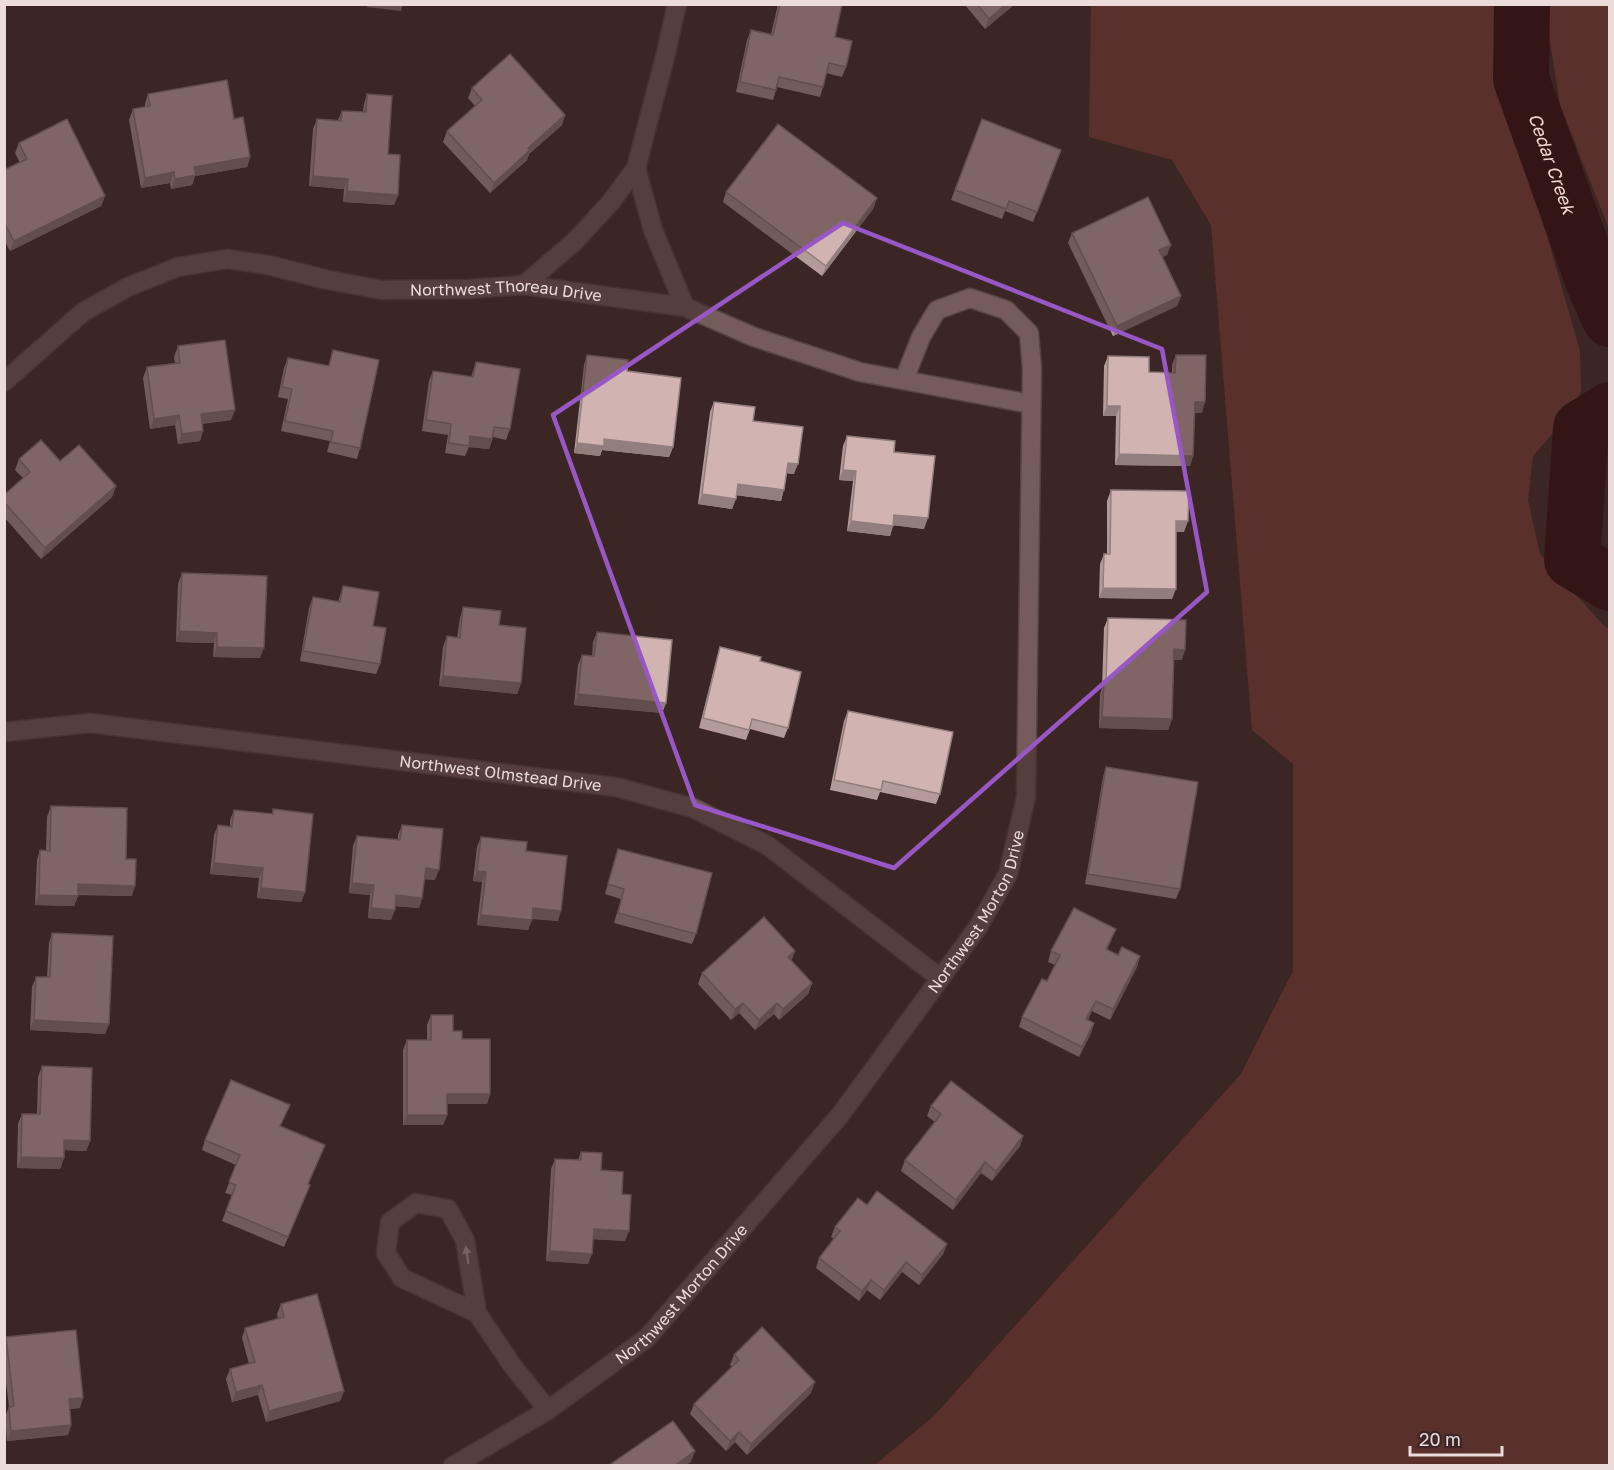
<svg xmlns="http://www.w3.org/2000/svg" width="1614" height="1470" font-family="'Golos Text',sans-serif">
	<rect width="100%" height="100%" fill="#3c2625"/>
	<g fill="#7e3c39">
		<polygon points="1091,5 1504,5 1506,85 1520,142 1580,351 1581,392 1558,427 1533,456 1528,500 1540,554 1603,625 1609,629 1609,1465 875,1465 934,1416 1241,1074 1293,971 1293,764 1252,730 1211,225 1172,160 1089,137"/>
		<polygon points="1546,5 1609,5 1609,229 1560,105 1546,16"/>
	</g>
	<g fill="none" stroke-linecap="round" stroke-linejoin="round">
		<g stroke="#2c0204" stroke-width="56">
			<path id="s1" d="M 1522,4 L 1521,79 L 1594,283 L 1610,319"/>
			<polyline points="1610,410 1581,428 1572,560 1610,583"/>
		</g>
		<defs>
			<g id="minor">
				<polyline points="677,4 665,57 636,168 653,230 685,307"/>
				<polyline points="524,285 575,241 611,202 636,168"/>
				<path id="s2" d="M 4,382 L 83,312 L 128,287 L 178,267 L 227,259 L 268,265 L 328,280 L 382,290 L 469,289 L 524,285 L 685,307 L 754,337 L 860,372 L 1031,404"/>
				<path id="s3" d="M 4,732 L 90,723 L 616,787 L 693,808 L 767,845 L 940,978"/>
				<polyline points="477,1313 402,1278 386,1253 390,1222 416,1203 448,1209 465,1240 477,1313 512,1365 548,1410"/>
				<path id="s4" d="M 453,1466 L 548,1410 L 647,1338 L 841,1114 L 978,927 L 1008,874 L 1026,797 L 1032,369 L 1029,333 L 1006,310 L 970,298 L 937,310 L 921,337 L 904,380"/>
			</g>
		</defs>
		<use href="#minor" stroke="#564443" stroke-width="21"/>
		<use href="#minor" stroke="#755c5a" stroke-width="18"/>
	</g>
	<g fill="#b49b99">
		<polygon points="778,4 842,4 835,37 846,67 842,77 826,73 823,87 820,97 777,87 773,100 736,92 747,40 751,30 771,34"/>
		<polygon points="964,4 1015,4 985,29"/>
		<polygon points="472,88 565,115 562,125 529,154 527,160 490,193 443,142 447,131 475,106 468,98"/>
		<polygon points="148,94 234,119 250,157 247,167 195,176 192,185 171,189 170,183 141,188 129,120 133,109 145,107 145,104"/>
		<polygon points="367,94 388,154 398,195 394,205 343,202 344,189 309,186 313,129 317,119 338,120 342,111 363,112 364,104"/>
		<polygon points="982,119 1061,150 1033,222 1005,211 1002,219 951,200"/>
		<polygon points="19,143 105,196 101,206 10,251 4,240 4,170 20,163 15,153"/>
		<polygon points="726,192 877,198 873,209 822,276 723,202"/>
		<polygon points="1072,233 1167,255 1162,257 1181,296 1177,306 1113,336 1068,243"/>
		<polygon points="178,346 231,420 202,424 203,431 200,441 178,444 175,425 150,429 143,378 147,367 175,363 174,357"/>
		<polygon points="333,350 360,448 357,459 327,452 330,441 281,431 288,399 278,397 284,368 288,358 328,366"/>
		<polygon points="587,355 627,371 673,447 669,457 602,450 600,456 574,453 584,365"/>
		<polygon points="1176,355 1202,413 1194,413 1193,456 1190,466 1115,465 1116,416 1103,416 1104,366 1108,356 1149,372 1172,373 1172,365"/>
		<polygon points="476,362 510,429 506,440 493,437 489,449 469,447 465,456 445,453 448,435 422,431 429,381 433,371 471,377"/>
		<polygon points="714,402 753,421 794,474 787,473 781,501 736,495 732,509 698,504 710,412"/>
		<polygon points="847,436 894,452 924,529 893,525 890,536 847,531 853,481 839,480 843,446"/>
		<polygon points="19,459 60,461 116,486 112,497 41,559 4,517 4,495 23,478 15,470"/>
		<polygon points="1111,490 1184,532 1176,532 1172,599 1099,598 1100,564 1104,554 1107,554 1107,501"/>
		<polygon points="182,573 260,658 213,657 214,643 176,642 178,584"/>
		<polygon points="343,586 373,626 380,664 376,674 300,661 309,608 313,597 338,602"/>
		<polygon points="463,607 499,625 521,683 517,694 439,686 443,647 447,636 457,638 460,618"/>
		<polygon points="1108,618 1182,660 1174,660 1172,719 1168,730 1099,728 1100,694 1102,688 1104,628"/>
		<polygon points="597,632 666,703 662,713 574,705 578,665 582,655 592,656 593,642"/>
		<polygon points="720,647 760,661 788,728 784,738 750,729 746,740 699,728 717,657"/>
		<polygon points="848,711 940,794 936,804 880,792 877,800 830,790 844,721"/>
		<polygon points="1106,767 1180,889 1176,899 1085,884 1103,777"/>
		<polygon points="51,806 126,859 132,896 78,895 74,906 35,905 37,860 40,850 46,850 47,817"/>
		<polygon points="273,809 305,892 301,902 257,898 259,878 210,874 214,835 218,825 230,826 230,820 234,810 272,814"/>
		<polygon points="402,825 435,880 424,879 422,898 419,908 395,906 391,920 368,918 370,895 349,893 353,846 357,836 398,840 398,835"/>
		<polygon points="481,837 526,851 558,921 532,919 528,930 477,925 482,882 473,881 477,847"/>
		<polygon points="618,849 696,934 692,944 614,923 621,899 605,894"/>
		<polygon points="52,933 109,1024 105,1034 30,1030 32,987 36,977 47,977 49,943"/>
		<polygon points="1112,939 1107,950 1118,955 1140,956 1137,967 1110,1020 1092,1011 1088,1020 1094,1023 1091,1033 1079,1057 1019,1027 1022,1017 1047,981 1055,965 1048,962 1051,951"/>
		<polygon points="795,951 791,961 812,983 808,994 779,1020 774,1014 755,1030 739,1013 731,1020 698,984 702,973"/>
		<polygon points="431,1015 453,1031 462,1039 490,1094 487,1104 447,1104 447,1115 443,1125 403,1125 403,1050 407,1040 427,1040 427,1025"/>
		<polygon points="42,1066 90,1141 86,1151 64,1150 64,1158 60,1169 17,1168 18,1124 22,1114 37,1114 38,1077"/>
		<polygon points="931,1106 1023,1136 1020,1146 992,1181 981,1173 953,1210 901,1171 905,1160 935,1122 927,1116"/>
		<polygon points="281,1127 321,1155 308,1184 310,1185 306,1195 284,1247 222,1221 232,1195 225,1193 236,1165 202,1150 205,1140"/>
		<polygon points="581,1152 601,1170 622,1194 625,1241 593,1239 588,1264 546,1261 551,1169 555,1159 578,1160"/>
		<polygon points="867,1205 947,1244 943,1254 919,1285 902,1272 880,1300 867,1290 859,1301 816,1268 819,1258 834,1239 831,1237 835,1227"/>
		<polygon points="281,1304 344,1391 340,1401 266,1422 258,1395 232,1402 226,1379 230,1369 249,1364 242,1338 245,1328 278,1319 277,1314"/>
		<polygon points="6,1337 80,1408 70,1409 71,1425 68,1435 7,1441 5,1417 9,1407 4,1366 4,1342"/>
		<polygon points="734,1355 811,1393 747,1455 735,1442 726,1451 690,1414 694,1404 732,1367 730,1365"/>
	</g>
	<g fill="#927e7d">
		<polygon points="368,4 403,4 401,11 367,7"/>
		<polygon points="1006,4 1015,4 985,29 989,19"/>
		<polygon points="565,115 562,125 529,154 527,160 490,193 494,183 528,148"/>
		<polygon points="250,157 247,167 195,176 192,185 171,189 175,179 194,167"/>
		<polygon points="174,172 170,183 141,188 145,178"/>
		<polygon points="313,176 348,179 344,189 309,186"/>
		<polygon points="347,191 398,195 394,205 343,202"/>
		<polygon points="105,196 101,206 10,251 14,241"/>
		<polygon points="877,198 873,209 822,276 826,266"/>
		<polygon points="1171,245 1167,255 1155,261 1159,250"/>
		<polygon points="1181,296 1177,306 1113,336 1117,326"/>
		<polygon points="1195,402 1205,402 1202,413 1191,413"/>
		<polygon points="1107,406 1120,406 1116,416 1103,416"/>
		<polygon points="235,410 231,420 197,424 201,414"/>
		<polygon points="179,415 175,425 150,429 154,419"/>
		<polygon points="203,431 200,441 178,444 182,434"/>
		<polygon points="470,436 492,439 489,449 469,447"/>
		<polygon points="604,439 673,447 669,457 602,450 600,456 574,453 577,443"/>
		<polygon points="1119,454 1193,456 1190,466 1115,465"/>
		<polygon points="788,463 798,464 794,474 784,473"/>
		<polygon points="843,470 856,471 853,481 839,480"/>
		<polygon points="738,484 784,490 781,501 734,495"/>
		<polygon points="116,486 112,497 41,559 45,548"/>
		<polygon points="702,494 736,499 732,509 698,504"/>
		<polygon points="894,515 928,518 924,529 891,525"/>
		<polygon points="851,521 893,526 890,536 847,531"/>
		<polygon points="1176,521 1188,521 1184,532 1173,532"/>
		<polygon points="1103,588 1176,589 1172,599 1099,598"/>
		<polygon points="179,631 217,633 214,643 176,642"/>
		<polygon points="217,647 264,648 260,658 213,657"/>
		<polygon points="1174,649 1185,650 1182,660 1170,659"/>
		<polygon points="443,676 521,683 517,694 439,686"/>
		<polygon points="578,694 666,703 662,713 574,705"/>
		<polygon points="1102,717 1172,719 1168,730 1099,728"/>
		<polygon points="214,863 263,868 259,878 210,874"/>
		<polygon points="426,868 439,870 435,880 422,879"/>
		<polygon points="477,871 486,872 482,882 473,881"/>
		<polygon points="352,883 374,885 370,895 349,893"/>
		<polygon points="78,884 135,886 132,896 74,894"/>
		<polygon points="261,888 305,892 301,902 257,898"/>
		<polygon points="39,895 78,896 74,906 35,905"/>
		<polygon points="396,895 422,898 419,908 393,906"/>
		<polygon points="371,908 395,910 391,920 368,918"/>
		<polygon points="533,908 561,911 558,921 529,918"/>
		<polygon points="481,915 532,920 528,930 477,925"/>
		<polygon points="795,951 791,962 788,957"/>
		<polygon points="1140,956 1137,967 1110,1020 1113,1009"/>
		<polygon points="812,983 808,994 779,1020 783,1009"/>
		<polygon points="1096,1001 1092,1011 1083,1029 1086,1019"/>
		<polygon points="743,1003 739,1013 731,1020 735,1009"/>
		<polygon points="777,1003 774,1014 755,1030 759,1020"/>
		<polygon points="34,1020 109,1024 105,1034 30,1030"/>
		<polygon points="1094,1023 1091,1033 1079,1057 1082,1047"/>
		<polygon points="447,1094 490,1094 487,1104 443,1104"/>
		<polygon points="407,1115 447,1115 443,1125 403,1125"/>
		<polygon points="1023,1136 1020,1146 992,1181 996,1171"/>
		<polygon points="64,1140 90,1141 86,1151 61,1150"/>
		<polygon points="21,1157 64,1158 60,1169 17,1168"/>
		<polygon points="985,1162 981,1173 953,1210 956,1200"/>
		<polygon points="594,1229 629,1231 625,1241 590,1239"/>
		<polygon points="947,1244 943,1254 919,1285 922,1275"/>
		<polygon points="550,1251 592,1254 588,1264 546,1261"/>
		<polygon points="906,1262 902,1272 880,1300 884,1290"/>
		<polygon points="871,1280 867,1290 859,1301 862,1291"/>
		<polygon points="815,1382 811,1393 747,1455 751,1444"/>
		<polygon points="262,1385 258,1395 232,1402 236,1392"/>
		<polygon points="344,1391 340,1401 266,1422 269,1411"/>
		<polygon points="83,1398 80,1408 65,1409 69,1399"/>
		<polygon points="71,1425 68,1435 7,1441 11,1431"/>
		<polygon points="739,1432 735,1442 726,1451 730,1441"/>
		<polygon points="695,1451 691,1462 685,1466 674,1466"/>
	</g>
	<g fill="#d1b4b2" stroke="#927e7d" stroke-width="1.5">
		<polygon points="780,4 842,4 835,37 852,41 846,67 829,63 823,87 779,77 776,90 740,82 751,30 773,35"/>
		<polygon points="977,4 1006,4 989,19"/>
		<polygon points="510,54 565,115 528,148 530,150 494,183 447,131 482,100 472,88"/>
		<polygon points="227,80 234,119 243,117 250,157 194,167 196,175 175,179 174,172 145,178 133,109 150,106 148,94"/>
		<polygon points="367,94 392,96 388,154 400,155 398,195 347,191 348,179 313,176 317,119 341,121 342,111 366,112"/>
		<polygon points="67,119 105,196 14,241 4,222 4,170 27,159 19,143"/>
		<polygon points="982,119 1061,150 1037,212 1009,201 1006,209 955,190"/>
		<polygon points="778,124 877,198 826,266 726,192"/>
		<polygon points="1148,197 1171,245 1159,250 1181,296 1117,326 1072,233"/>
		<polygon points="225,340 235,410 201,414 203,431 182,434 179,415 154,419 147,367 180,363 178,346"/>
		<polygon points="333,350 379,360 360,448 331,442 333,431 285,421 292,389 282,387 288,358 329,366"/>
		<polygon points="587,355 628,360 627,371 681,378 673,447 604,439 604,446 577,443"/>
		<polygon points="1176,355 1206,355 1205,402 1195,402 1193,456 1119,454 1120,406 1107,406 1108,356 1149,357 1149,372 1175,373"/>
		<polygon points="476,362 520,369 510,429 494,427 492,439 470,436 469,446 449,443 451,424 426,420 433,371 473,377"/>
		<polygon points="714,402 755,407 753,421 803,427 798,464 788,463 784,490 738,484 736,499 702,494"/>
		<polygon points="847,436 895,441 894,452 935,456 928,518 894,515 893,526 851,521 856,471 843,470"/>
		<polygon points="41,440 60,461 79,445 116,486 45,548 4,502 4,495 30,472 19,459"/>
		<polygon points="1111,490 1189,491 1188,521 1176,521 1176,589 1103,588 1104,554 1110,554"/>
		<polygon points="182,573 267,576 264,648 217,647 217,633 179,631"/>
		<polygon points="343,586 379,592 373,626 386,628 380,664 303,651 313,597 340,602"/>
		<polygon points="463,607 501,611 499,625 526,628 521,683 443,676 447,636 460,638"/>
		<polygon points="1108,618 1186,620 1185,650 1174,649 1172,719 1102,717 1104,683 1106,683"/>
		<polygon points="597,632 672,640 666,703 578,694 582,655 594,656"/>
		<polygon points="720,647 761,657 760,661 801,672 788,728 752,719 749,730 703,718"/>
		<polygon points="848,711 953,732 940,794 883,781 881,790 834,780"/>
		<polygon points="1106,767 1198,782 1180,889 1088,874"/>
		<polygon points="51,806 127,808 126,859 136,859 135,886 78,884 78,896 39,895 40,850 50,851"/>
		<polygon points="273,809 313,814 305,892 261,888 263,868 214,863 218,825 232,827 234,810 273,814"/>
		<polygon points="402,825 443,829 439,870 426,868 422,898 396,895 395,910 371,908 374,885 352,883 357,836 400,840"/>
		<polygon points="481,837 527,842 526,851 567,856 561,911 533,908 532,920 481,915 486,872 477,871"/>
		<polygon points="618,849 712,873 696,934 618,913 624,889 608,884"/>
		<polygon points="1074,908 1116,929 1106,949 1118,955 1122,947 1140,956 1113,1009 1096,1001 1086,1019 1094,1023 1082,1047 1022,1017 1042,979 1047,981 1060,955 1051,951"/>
		<polygon points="764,917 795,951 788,957 812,983 783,1009 777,1003 759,1020 743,1003 735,1009 702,973"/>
		<polygon points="52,933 113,936 109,1024 34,1020 36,977 50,977"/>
		<polygon points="431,1015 453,1015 453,1031 462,1031 462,1039 490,1039 490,1094 447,1094 447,1115 407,1115 407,1040 431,1040"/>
		<polygon points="42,1066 92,1068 90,1141 64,1140 64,1158 21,1157 22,1114 40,1114"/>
		<polygon points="231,1080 290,1105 280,1126 325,1145 308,1184 310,1185 288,1237 226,1211 236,1185 229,1182 240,1155 205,1140"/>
		<polygon points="951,1081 1023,1136 996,1171 985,1162 956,1200 905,1160 941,1114 931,1106"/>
		<polygon points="581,1152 602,1153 601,1170 623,1172 622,1194 631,1195 629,1231 594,1229 592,1254 550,1251 555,1159 581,1160"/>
		<polygon points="877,1191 947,1244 922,1275 906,1262 884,1290 871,1280 862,1291 819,1258 840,1231 835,1227 858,1198 867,1205"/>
		<polygon points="317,1294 344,1391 269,1411 262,1385 236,1392 230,1369 255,1362 245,1328 284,1317 281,1304"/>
		<polygon points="762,1327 815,1382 751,1444 739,1432 730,1441 694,1404 739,1360 734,1355"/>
		<polygon points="76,1330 83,1398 69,1399 71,1425 11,1431 9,1407 14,1406 6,1337"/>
		<polygon points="673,1421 695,1451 674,1466 608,1466"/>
	</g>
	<defs><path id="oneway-solid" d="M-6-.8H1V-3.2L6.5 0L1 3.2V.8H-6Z" transform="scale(1.5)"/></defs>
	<use fill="#bca9a7" href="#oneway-solid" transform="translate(467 1255) rotate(-99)"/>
	<path d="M0 0H1614V1470H0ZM 843,223 L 1162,349 L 1207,592 L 894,868 L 695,805 L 553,415 Z" fill="#3c2625" fill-opacity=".55" fill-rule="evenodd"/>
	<path fill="none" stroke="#9758c6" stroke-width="4.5" stroke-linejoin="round" d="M 843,223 L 1162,349 L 1207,592 L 894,868 L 695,805 L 553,415 Z"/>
	<g text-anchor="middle" stroke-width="6" stroke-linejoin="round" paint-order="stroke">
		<g font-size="16" fill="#ebdcda" stroke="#3c2625">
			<text dy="6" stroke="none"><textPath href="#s2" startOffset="543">Northwest Thoreau Drive</textPath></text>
			<text dy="6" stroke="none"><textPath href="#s3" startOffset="500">Northwest Olmstead Drive</textPath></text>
			<text dy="6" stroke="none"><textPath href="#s4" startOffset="774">Northwest Morton Drive</textPath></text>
			<text dy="6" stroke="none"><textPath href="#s4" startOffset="288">Northwest Morton Drive</textPath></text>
		</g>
		<g font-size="18" font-style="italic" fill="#f1d7d4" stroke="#3c2625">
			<text dy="6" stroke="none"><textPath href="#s1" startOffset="165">Cedar Creek</textPath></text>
		</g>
	</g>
	<rect width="1614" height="1470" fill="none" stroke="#ebdcda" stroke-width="12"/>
	<path d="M1410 1446v9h92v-9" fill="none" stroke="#ebdcda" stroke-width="3"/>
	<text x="1419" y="1446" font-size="18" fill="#ebdcda" stroke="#3c2625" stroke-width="4.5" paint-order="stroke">20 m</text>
</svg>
